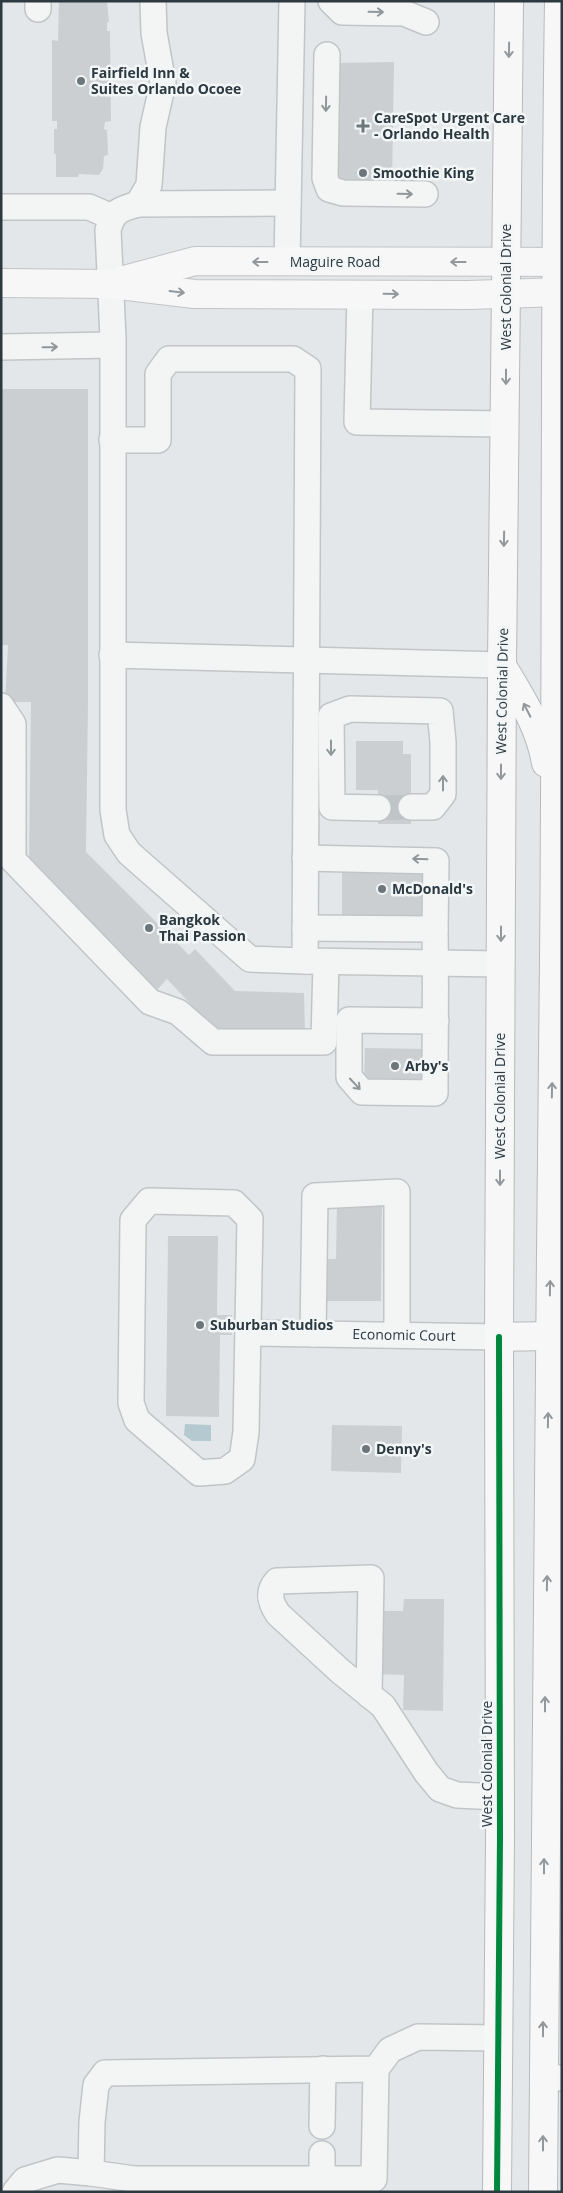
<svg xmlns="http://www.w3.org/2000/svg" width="563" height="2193" font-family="'Open Sans',sans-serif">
	<rect width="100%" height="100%" fill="#e4e7e9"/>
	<polygon fill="#b5cad0" points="185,1424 211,1425 211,1441 192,1441 184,1435"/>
	<g fill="#cccfd1">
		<polygon points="59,1 107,1 109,22 107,22 107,31 110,31 111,121 105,122 104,129 107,130 108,155 104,156 103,169 99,175 79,174 78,177 56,177 56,154 54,154 54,129 57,129 57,121 52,121 52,40 58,41"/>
		<polygon points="394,62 392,186 334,187 335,63"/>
		<polygon points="1,389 88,389 88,703 86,852 189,955 195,949 235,991 304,993 305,1034 218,1033 167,979 155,992 29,865 31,702 5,702 8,645 1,645"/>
		<polygon points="356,741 403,741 403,754 411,754 411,824 378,824 378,790 356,790"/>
		<polygon points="342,872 429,873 428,919 342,917"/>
		<polygon points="365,1048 426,1049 426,1083 364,1082"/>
		<polygon points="337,1202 382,1202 381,1301 322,1301 322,1259 336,1259"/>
		<polygon points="168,1236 218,1236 217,1315 232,1315 232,1335 220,1335 219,1417 166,1416"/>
		<polygon points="332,1425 402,1426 401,1473 331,1471"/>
		<polygon points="404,1599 444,1599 443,1711 403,1710 404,1675 375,1674 376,1611 403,1611"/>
	</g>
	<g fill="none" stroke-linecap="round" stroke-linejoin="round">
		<polyline stroke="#bfc4c7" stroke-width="25" stroke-dasharray="25 12" stroke-linecap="butt" points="378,808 411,807"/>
		<defs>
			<g id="minor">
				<path d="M 153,1 L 154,33 L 163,83 L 153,127 L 149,185 L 138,204 C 120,209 113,211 108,230 L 113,338 L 113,810 L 117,835 L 129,853 L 250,959 L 305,961 L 501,964"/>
				<polyline points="331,1 342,12 404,13 426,22"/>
				<polyline points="38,9 38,1"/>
				<polyline points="327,55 325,178 329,189 343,193 425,194"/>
				<polyline points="138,204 288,203"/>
				<polyline points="1,207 89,207 112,217"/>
				<polyline points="287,262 292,1"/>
				<polyline points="360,294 357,422 505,424"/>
				<polyline points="1,347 112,345"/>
				<polyline points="112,440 158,440 158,374 169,359 293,359 308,369 305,961"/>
				<polyline points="112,655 502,665"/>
				<polyline points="1,706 13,724 13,860 150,1002 178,1012 213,1042 324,1042 326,962"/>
				<polyline points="378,808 332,807 331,716 350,709 440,711 443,742 443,794 433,807 411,807"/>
				<polyline points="305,858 436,861 435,929"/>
				<path d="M 305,928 L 435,929 C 436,984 435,1038 435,1093 L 362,1092 L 349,1077 L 349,1020 L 436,1021"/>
				<polygon points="149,1201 234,1203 250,1219 246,1432 242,1459 225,1471 199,1473 137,1420 131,1403 133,1220"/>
				<polyline points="248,1333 499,1337"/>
				<polyline points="313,1334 315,1196 397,1192 397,1335"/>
				<path d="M 369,1695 L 371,1578 L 277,1581 C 267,1592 270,1602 278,1614 L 340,1671 L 383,1706 L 426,1772 L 440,1789 L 457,1795 L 499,1797"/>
				<polyline points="543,2077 562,2078"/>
				<polyline points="322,2126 323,2069"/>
				<polyline points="91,2173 134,2179 374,2179 376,2069"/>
				<polyline points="322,2178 322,2154"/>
				<polyline points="15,2192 25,2180 58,2170 91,2173 92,2122 96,2085 105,2073 376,2069 390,2050 418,2037 498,2038"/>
			</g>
			<g id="major">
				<polyline points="124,280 195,261 562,262"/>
				<polyline points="1,283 111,284 194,294 467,295 562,292"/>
			</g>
			<g id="highway">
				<path d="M 502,666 C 521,697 540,727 546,763"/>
				<polyline points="499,1337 549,1336"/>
				<polyline points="497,2192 500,1837 499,1337 502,665 509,1"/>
				<path d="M 543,2192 C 545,1781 550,1370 554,959 C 557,640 554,320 559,1"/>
			</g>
		</defs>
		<use href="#minor" stroke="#c2c5c7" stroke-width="28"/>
		<use href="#major" stroke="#c1c4c6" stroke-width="30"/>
		<use href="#highway" stroke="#b6babc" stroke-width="30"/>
		<use href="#minor" stroke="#f3f5f5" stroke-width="25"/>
		<use href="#major" stroke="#f7f7f7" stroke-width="28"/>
		<use href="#highway" stroke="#f7f7f7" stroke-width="28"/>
		<defs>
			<polyline id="cycleway" points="497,2192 500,1837 499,1337"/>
		</defs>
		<use href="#cycleway" stroke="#f2f6f7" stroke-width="9"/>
		<use href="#cycleway" stroke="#00873e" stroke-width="6"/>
	</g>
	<defs><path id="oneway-shaft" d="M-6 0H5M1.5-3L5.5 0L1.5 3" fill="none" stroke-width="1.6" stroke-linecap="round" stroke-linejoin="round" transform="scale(1.25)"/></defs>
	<g stroke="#90979a">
		<use href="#oneway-shaft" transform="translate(376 12) rotate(1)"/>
		<use href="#oneway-shaft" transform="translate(326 104) rotate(91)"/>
		<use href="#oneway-shaft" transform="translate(405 194) rotate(1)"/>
		<use href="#oneway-shaft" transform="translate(50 347) rotate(-1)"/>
		<use href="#oneway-shaft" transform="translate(331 748) rotate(90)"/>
		<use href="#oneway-shaft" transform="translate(443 783) rotate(-90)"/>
		<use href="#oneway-shaft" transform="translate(420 859) rotate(-178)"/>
		<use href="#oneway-shaft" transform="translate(355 1084) rotate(47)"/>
	</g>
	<g stroke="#92989c">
		<use href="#oneway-shaft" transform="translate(509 50) rotate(91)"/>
		<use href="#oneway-shaft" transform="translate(260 262) rotate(-180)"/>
		<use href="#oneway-shaft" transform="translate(458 262) rotate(-180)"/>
		<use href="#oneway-shaft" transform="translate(177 292) rotate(7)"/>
		<use href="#oneway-shaft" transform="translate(391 294) rotate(1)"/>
		<use href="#oneway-shaft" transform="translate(506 377) rotate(90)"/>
		<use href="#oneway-shaft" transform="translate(504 539) rotate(91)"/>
		<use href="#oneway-shaft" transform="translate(527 710) rotate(-117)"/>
		<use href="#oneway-shaft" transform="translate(501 772) rotate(90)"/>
		<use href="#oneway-shaft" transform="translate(501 934) rotate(90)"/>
		<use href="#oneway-shaft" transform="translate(552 1090) rotate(-89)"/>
		<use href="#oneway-shaft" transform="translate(500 1178) rotate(90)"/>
		<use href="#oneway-shaft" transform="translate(550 1288) rotate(-89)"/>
		<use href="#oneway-shaft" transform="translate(548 1420) rotate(-89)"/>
		<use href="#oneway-shaft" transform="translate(547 1583) rotate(-89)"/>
		<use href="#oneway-shaft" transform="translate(545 1704) rotate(-90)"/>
		<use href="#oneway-shaft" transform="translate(544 1866) rotate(-90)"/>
		<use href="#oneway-shaft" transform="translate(543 2029) rotate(-90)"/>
		<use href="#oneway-shaft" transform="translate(543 2143) rotate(-90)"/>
	</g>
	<g fill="#6c767b" stroke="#f2f6f7" stroke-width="2">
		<circle cx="81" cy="81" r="5"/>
		<path d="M360.5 118.5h5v5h5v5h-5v5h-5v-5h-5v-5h5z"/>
		<circle cx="363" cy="173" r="5"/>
		<circle cx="382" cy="889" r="5"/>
		<circle cx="149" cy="928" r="5"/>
		<circle cx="395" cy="1066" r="5"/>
		<circle cx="200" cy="1325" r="5"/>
		<circle cx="366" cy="1449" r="5"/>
	</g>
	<g text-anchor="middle" stroke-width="5" stroke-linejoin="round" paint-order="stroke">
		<g font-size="14" font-weight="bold" fill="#2c3940" stroke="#f2f6f7" text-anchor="start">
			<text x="91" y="78">Fairfield Inn &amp;<tspan x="91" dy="16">Suites Orlando Ocoee</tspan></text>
			<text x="374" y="123">CareSpot Urgent Care<tspan x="374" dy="16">- Orlando Health</tspan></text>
			<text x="373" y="178">Smoothie King</text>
			<text x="392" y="894">McDonald's</text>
			<text x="159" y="925">Bangkok<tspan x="159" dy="16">Thai Passion</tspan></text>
			<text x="405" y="1071">Arby's</text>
			<text x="210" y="1330">Suburban Studios</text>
			<text x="376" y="1454">Denny's</text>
		</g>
		<g font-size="14" fill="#2c3940" stroke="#f2f6f7">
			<text x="335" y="267">Maguire Road</text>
			<text transform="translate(506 287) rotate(-90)" y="5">West Colonial Drive</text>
			<text transform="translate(502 691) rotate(-89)" y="5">West Colonial Drive</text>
			<text transform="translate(500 1096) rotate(-90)" y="5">West Colonial Drive</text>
			<text transform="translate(404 1335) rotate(1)" y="5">Economic Court</text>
			<text transform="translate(487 1764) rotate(-90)" y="5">West Colonial Drive</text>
		</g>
	</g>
	<rect width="563" height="2193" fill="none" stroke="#2c3940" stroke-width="5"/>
</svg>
